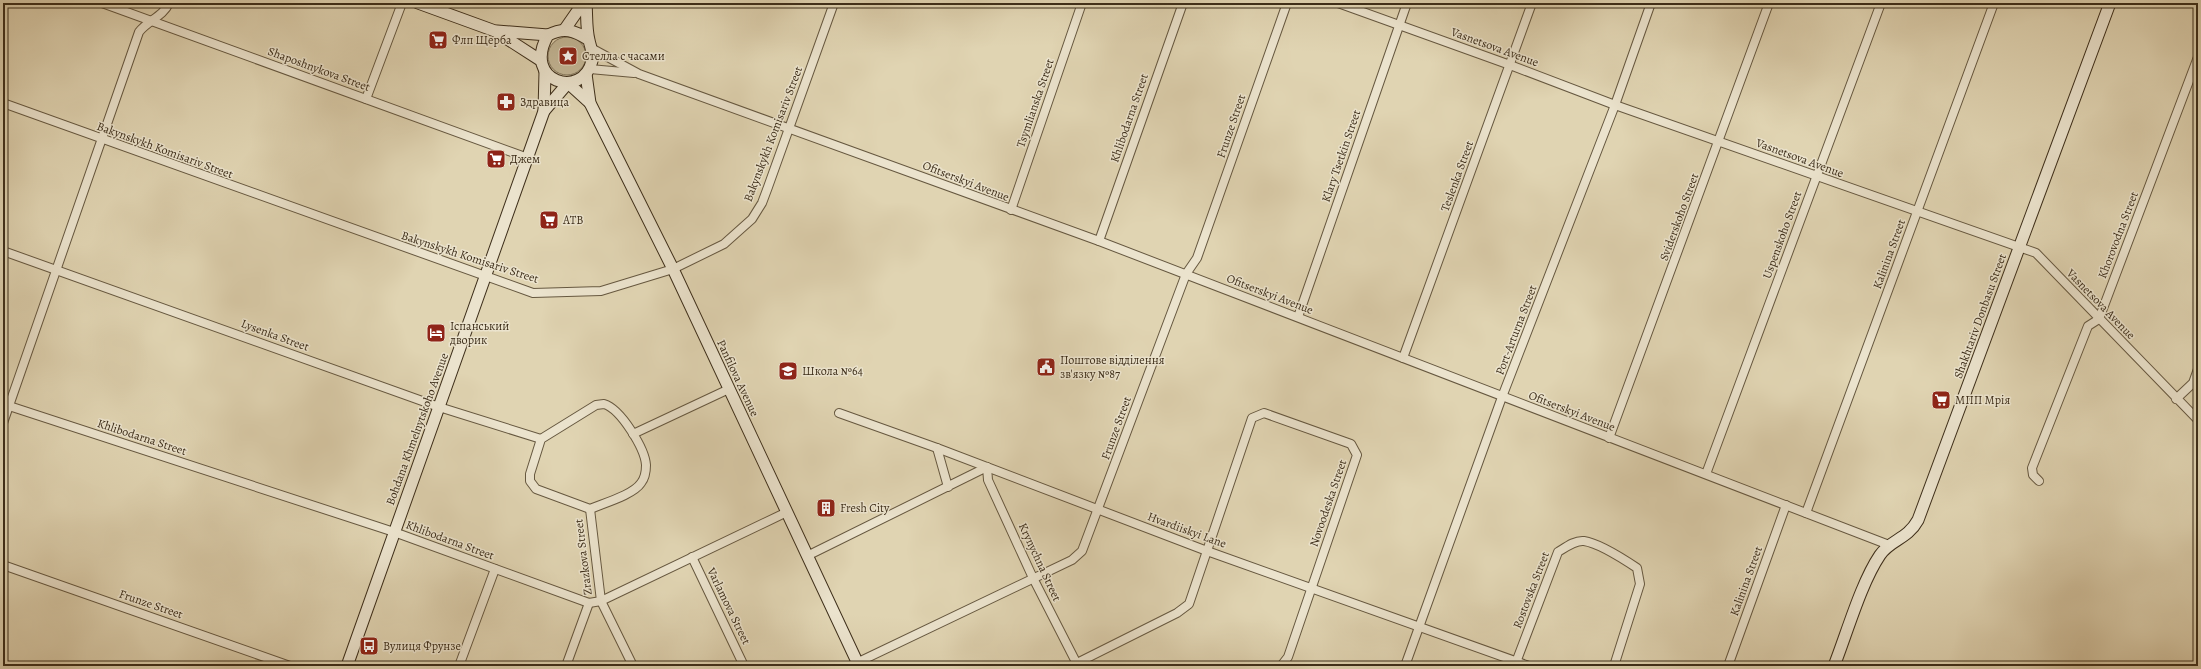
<svg xmlns="http://www.w3.org/2000/svg" width="2201" height="669" font-family="Alegreya,serif">
	<rect width="100%" height="100%" fill="#e0d4b2"/>
	<filter id="stains"><feTurbulence type="fractalNoise" baseFrequency=".005" numOctaves="4"/><feColorMatrix values="0 0 0 0 .2 0 0 0 0 .09 0 0 0 0 .02 0 0 0 .5 -.17"/></filter>
	<radialGradient id="worn" r=".72"><stop offset=".6" stop-color="#630" stop-opacity="0"/><stop offset="1" stop-color="#630" stop-opacity=".3"/></radialGradient>
	<circle fill="#c4b898" stroke="#807359" cx="567" cy="56" r="19"/>
	<g fill="none" stroke-linecap="round" stroke-linejoin="round">
		<defs>
			<g id="street">
				<polyline points="102,3 528,158"/>
				<polyline points="1338,3 1510,65 1615,105 2036,253 2198,420"/>
				<polyline points="591,48 639,74 1099,241 1889,545"/>
				<polyline points="590,69 634,73"/>
				<polyline points="366,99 402,3"/>
				<polyline points="3,103 533,293 601,291 673,269 724,244 752,219 762,203 768,187 834,3"/>
				<polyline points="1011,210 1082,3"/>
				<polyline points="1099,241 1183,3"/>
				<polyline points="3,251 439,407 541,439"/>
				<polyline points="1298,317 1407,3"/>
				<polyline points="1403,358 1532,3"/>
				<polyline points="2176,399 2193,383 2198,369"/>
				<polyline points="3,404 394,532 589,603 601,601 787,512"/>
				<path d="M 604,404 C 621,409 645,449 646,465 C 646,471 645,478 641,483 C 633,495 604,503 590,509 L 536,489 L 530,481 L 530,474 L 541,439 L 596,405 Z"/>
				<polyline points="839,413 937,448 1207,551 1529,666"/>
				<path d="M 3,423 L 139,32 C 148,20 163,17 169,3"/>
				<polyline points="633,434 729,389"/>
				<polyline points="1609,438 1769,3"/>
				<polyline points="937,448 948,487"/>
				<polyline points="1706,474 1881,3"/>
				<polyline points="2039,481 2033,475 2032,468 2088,326 2099,319 2198,57"/>
				<polyline points="590,509 601,601 633,666"/>
				<polyline points="1806,513 1994,3"/>
				<polyline points="807,556 987,467 988,480 1033,578 1078,666"/>
				<polyline points="692,557 744,666"/>
				<polyline points="3,565 290,666"/>
				<path d="M 1515,665 L 1558,552 C 1566,547 1575,540 1584,541 C 1598,543 1625,560 1637,568 L 1640,584 L 1614,666"/>
				<polyline points="459,666 495,569"/>
				<polyline points="566,666 589,603"/>
				<polyline points="850,666 1072,560 1082,551 1186,274 1197,258 1287,3"/>
				<polyline points="1071,666 1177,613 1189,604 1252,418 1264,413 1351,444 1357,455 1288,657 1281,666"/>
				<polyline points="1405,666 1502,397 1615,105 1651,3"/>
				<polyline points="1728,666 1786,505"/>
			</g>
			<g id="secondary">
				<polyline points="418,3 495,31 540,60"/>
				<path d="M 586,3 C 587,15 586,28 589,40 C 590,46 594,54 592,61 C 583,100 521,82 548,35 C 564,27 574,30 589,40"/>
				<polyline points="565,29 583,3"/>
				<polyline points="497,31 548,35"/>
				<polyline points="586,74 590,103 673,269 859,666"/>
				<polyline points="568,83 590,103"/>
				<polyline points="544,111 568,83"/>
				<polyline points="347,666 544,111 545,72"/>
				<path d="M 1834,666 C 1847,633 1861,583 1880,555 C 1891,539 1907,540 1918,520 L 2110,3"/>
			</g>
		</defs>
		<use href="#street" stroke="#665840" stroke-width="10"/>
		<use href="#secondary" stroke="#3d2e1a" stroke-width="13"/>
		<use href="#street" stroke="#ebe3cd" stroke-width="8"/>
		<use href="#secondary" stroke="#ebe3cd" stroke-width="11"/>
	</g>
	<defs>
		<symbol id="supermarket-square" viewBox="-11 -11 22 22"><rect x="-9" y="-9" width="18" height="18" rx="4" fill="#8f2418" stroke="#ebe3cd"/><path d="M-6-5.5h2.5l.6 2H6L4.5 2H-2.5L-4.4-4H-6ZM-1.5 3.2a1.3 1.3 0 1 0 .1 0ZM3 3.2a1.3 1.3 0 1 0 .1 0Z" fill="#fff"/></symbol>
		<symbol id="sight-square" viewBox="-11 -11 22 22"><rect x="-9" y="-9" width="18" height="18" rx="4" fill="#8f2418" stroke="#ebe3cd"/><path d="M0-6L1.8-2.2L6-1.7L2.9 1.2L3.7 5.4L0 3.3L-3.7 5.4L-2.9 1.2L-6-1.7L-1.8-2.2Z" fill="#fff"/></symbol>
		<symbol id="pharmacy-square" viewBox="-11 -11 22 22"><rect x="-9" y="-9" width="18" height="18" rx="4" fill="#8f2418" stroke="#ebe3cd"/><path d="M-2-6h4v4h4v4h-4v4h-4v-4h-4v-4h4Z" fill="#fff"/></symbol>
		<symbol id="hotel-square" viewBox="-11 -11 22 22"><rect x="-9" y="-9" width="18" height="18" rx="4" fill="#8f2418" stroke="#ebe3cd"/><path d="M-6-4.5h1.5V1H6V5H4.5V3h-9V5H-6ZM-4 0a1.8 1.8 0 1 1 3.6 0ZM.5 0V-2.5h3Q6-2.5 6 0Z" fill="#fff"/></symbol>
		<symbol id="civic-square" viewBox="-11 -11 22 22"><rect x="-9" y="-9" width="18" height="18" rx="4" fill="#8f2418" stroke="#ebe3cd"/><path d="M-.6-6.5H3V-4.5H.6V-3L4-1V1h2V6H-6V1h2V-1L-.6-3ZM-1.2 2.5V6h2.4V2.5Z" fill="#fff"/></symbol>
		<symbol id="school-square" viewBox="-11 -11 22 22"><rect x="-9" y="-9" width="18" height="18" rx="4" fill="#8f2418" stroke="#ebe3cd"/><path d="M0-5L7-2L0 1L-7-2ZM-4 1L0 2.5L4 1V4Q0 6-4 4Z" fill="#fff"/></symbol>
		<symbol id="building-square" viewBox="-11 -11 22 22"><rect x="-9" y="-9" width="18" height="18" rx="4" fill="#8f2418" stroke="#ebe3cd"/><path d="M-4-6H4V6H1V3H-1V6H-4ZM-2.5-4.3h1.7v1.8h-1.7ZM.8-4.3h1.7v1.8H.8ZM-2.5-1h1.7V.8h-1.7ZM.8-1h1.7V.8H.8Z" fill="#fff"/></symbol>
		<symbol id="bus-square" viewBox="-11 -11 22 22"><rect x="-9" y="-9" width="18" height="18" rx="4" fill="#8f2418" stroke="#ebe3cd"/><path d="M-5-6H5V4H4V6H2V4H-2V6H-4V4H-5ZM-3.5-4V0h7V-4ZM-3.5 1.2v1.5H-2V1.2ZM2 1.2v1.5H3.5V1.2Z" fill="#fff"/></symbol>
	</defs>
	<g fill-rule="evenodd">
		<use href="#supermarket-square" x="427" y="29" width="22" height="22"/>
		<use href="#sight-square" x="557" y="45" width="22" height="22"/>
		<use href="#pharmacy-square" x="495" y="91" width="22" height="22"/>
		<use href="#supermarket-square" x="485" y="148" width="22" height="22"/>
		<use href="#supermarket-square" x="538" y="209" width="22" height="22"/>
		<use href="#hotel-square" x="425" y="322" width="22" height="22"/>
		<use href="#civic-square" x="1035" y="356" width="22" height="22"/>
		<use href="#school-square" x="777" y="360" width="22" height="22"/>
		<use href="#supermarket-square" x="1930" y="389" width="22" height="22"/>
		<use href="#building-square" x="815" y="497" width="22" height="22"/>
		<use href="#bus-square" x="358" y="635" width="22" height="22"/>
	</g>
	<g text-anchor="middle" stroke-width="3" stroke-linejoin="round" paint-order="stroke">
		<g font-size="12" fill="#3d2e1a" stroke="#ebe3cd" text-anchor="start">
			<text x="452" y="44">Флп Щерба</text>
			<text x="582" y="60">Стелла с часами</text>
			<text x="520" y="106">Здравица</text>
			<text x="510" y="163">Джем</text>
			<text x="563" y="224">ATB</text>
			<text x="450" y="330">Іспанський<tspan x="450" dy="14">дворик</tspan></text>
			<text x="1060" y="364">Поштове відділення<tspan x="1060" dy="14">зв'язку №87</tspan></text>
			<text x="802" y="375">Школа №64</text>
			<text x="1955" y="404">МПП Мрія</text>
			<text x="840" y="512">Fresh City</text>
			<text x="383" y="650">Вулиця Фрунзе</text>
		</g>
		<g font-size="12" fill="#3d2e1a" stroke="#ebe3cd">
			<text transform="translate(1495 47) rotate(20)" y="4">Vasnetsova Avenue</text>
			<text transform="translate(319 69) rotate(20)" y="4">Shaposhnykova Street</text>
			<text transform="translate(1035 103) rotate(-71)" y="4">Tsymlianska Street</text>
			<text transform="translate(1129 118) rotate(-71)" y="4">Khlibodarna Street</text>
			<text transform="translate(1231 126) rotate(-71)" y="4">Frunze Street</text>
			<text transform="translate(773 134) rotate(-69)" y="4">Bakynskykh Komisariv Street</text>
			<text transform="translate(165 150) rotate(20)" y="4">Bakynskykh Komisariv Street</text>
			<text transform="translate(1341 156) rotate(-71)" y="4">Klary Tsetkin Street</text>
			<text transform="translate(1800 158) rotate(20)" y="4">Vasnetsova Avenue</text>
			<text transform="translate(1457 176) rotate(-70)" y="4">Teslenka Street</text>
			<text transform="translate(966 181) rotate(21)" y="4">Ofitserskyi Avenue</text>
			<text transform="translate(1679 217) rotate(-70)" y="4">Sviderskoho Street</text>
			<text transform="translate(1782 235) rotate(-70)" y="4">Uspenskoho Street</text>
			<text transform="translate(2118 235) rotate(-69)" y="4">Khorovodna Street</text>
			<text transform="translate(1889 254) rotate(-70)" y="4">Kalinina Street</text>
			<text transform="translate(470 257) rotate(18)" y="4">Bakynskykh Komisariv Street</text>
			<text transform="translate(1270 294) rotate(21)" y="4">Ofitserskyi Avenue</text>
			<text transform="translate(2101 304) rotate(46)" y="4">Vasnetsova Avenue</text>
			<text transform="translate(1980 316) rotate(-70)" y="4">Shakhtariv Donbasu Street</text>
			<text transform="translate(1516 330) rotate(-69)" y="4">Port-Arturna Street</text>
			<text transform="translate(275 335) rotate(20)" y="4">Lysenka Street</text>
			<text transform="translate(738 378) rotate(65)" y="4">Panfilova Avenue</text>
			<text transform="translate(1572 411) rotate(21)" y="4">Ofitserskyi Avenue</text>
			<text transform="translate(1116 428) rotate(-70)" y="4">Frunze Street</text>
			<text transform="translate(417 429) rotate(-70)" y="4">Bohdana Khmelnytskoho Avenue</text>
			<text transform="translate(142 437) rotate(18)" y="4">Khlibodarna Street</text>
			<text transform="translate(1328 503) rotate(-71)" y="4">Novoodeska Street</text>
			<text transform="translate(1187 530) rotate(20)" y="4">Hvardiiskyi Lane</text>
			<text transform="translate(450 540) rotate(20)" y="4">Khlibodarna Street</text>
			<text transform="translate(583 557) rotate(-97)" y="4">Zrazkova Street</text>
			<text transform="translate(1040 562) rotate(65)" y="4">Krynychna Street</text>
			<text transform="translate(1746 581) rotate(-70)" y="4">Kalinina Street</text>
			<text transform="translate(1531 590) rotate(-69)" y="4">Rostovska Street</text>
			<text transform="translate(151 604) rotate(19)" y="4">Frunze Street</text>
			<text transform="translate(729 606) rotate(64)" y="4">Varlamova Street</text>
		</g>
	</g>
	<rect width="2201" height="669" fill="none" stroke="#e0d4b2" stroke-width="16"/>
	<rect x="4" y="4" width="2193" height="661" fill="none" stroke="#3d2e1a" stroke-width="2"/>
	<rect x="8" y="8" width="2185" height="653" fill="none" stroke="#3d2e1a"/>
	<rect width="100%" height="100%" filter="url(#stains)"/>
	<rect width="100%" height="100%" fill="url(#worn)"/>
</svg>
